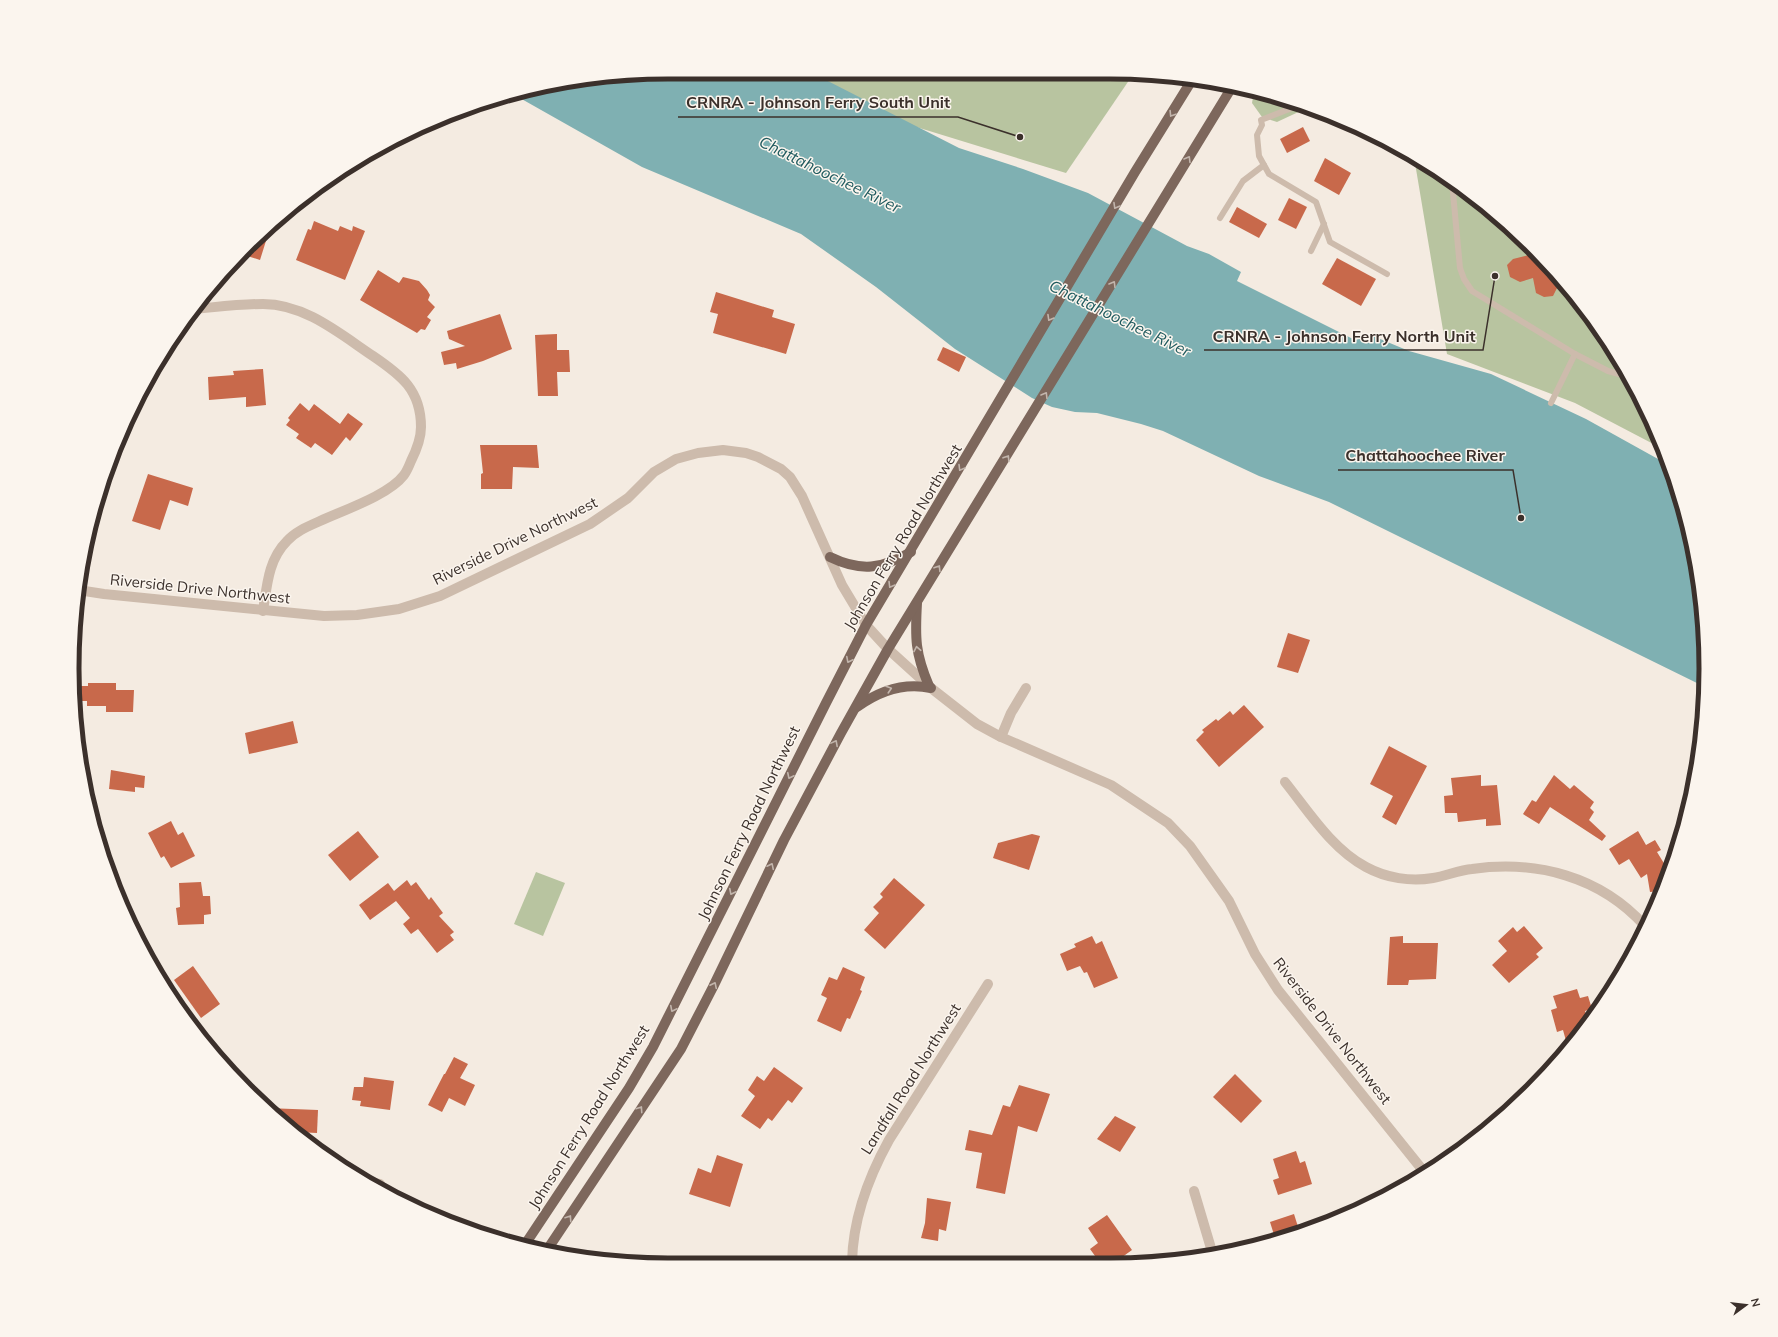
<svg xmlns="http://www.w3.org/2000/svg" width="1778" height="1337" font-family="Mulish,sans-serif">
	<rect width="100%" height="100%" fill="#f4ebe1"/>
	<g fill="#b8c4a0">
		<polygon points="1134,73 1066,173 835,102 787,76"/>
		<polygon points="1257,91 1264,92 1307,108 1277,122 1262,117 1252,103 1253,97"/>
		<polygon points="1414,157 1441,173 1531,247 1583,306 1645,405 1661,448 1575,403 1447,354"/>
		<polygon points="536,872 565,883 543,936 514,924"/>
	</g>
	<polygon fill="#7fb0b2" points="818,76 959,148 1023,169 1088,193 1187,246 1209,254 1241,272 1237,281 1355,340 1373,336 1409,351 1491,374 1586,419 1667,464 1686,514 1705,630 1703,686 1329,502 1259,476 1163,431 1141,424 1097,413 1075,412 1052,407 1032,398 955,349 876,287 801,234 642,167 511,93 590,77"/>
	<g fill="#c8694b">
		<polygon points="1303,127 1310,141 1287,153 1280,139"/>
		<polygon points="1325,158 1351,173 1339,195 1314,181"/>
		<polygon points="1289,198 1307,207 1296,229 1278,220"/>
		<polygon points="1237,207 1267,224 1259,238 1229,222"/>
		<polygon points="314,221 338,231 340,226 352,231 353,226 365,231 345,280 296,260 308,229 311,230"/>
		<polygon points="271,225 260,260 241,254 264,231"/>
		<polygon points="1537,253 1556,275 1558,286 1553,296 1544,297 1536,293 1533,278 1520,282 1510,277 1507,265 1513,259"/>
		<polygon points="1337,258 1376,279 1361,306 1322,284"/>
		<polygon points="378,270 399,283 403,277 419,281 427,290 430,295 428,300 435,307 427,317 431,320 425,330 421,329 417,333 360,300"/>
		<polygon points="716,292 774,310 772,317 795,324 786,354 713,333 718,314 710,312"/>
		<polygon points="500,314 512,349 483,361 457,369 456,363 444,365 441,352 465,346 449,339 447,331"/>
		<polygon points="557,334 557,350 569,350 570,372 557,372 558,396 538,396 535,335"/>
		<polygon points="943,347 966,357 959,372 937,360"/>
		<polygon points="263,369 266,405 246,407 246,397 209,400 208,377 234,375 233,371"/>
		<polygon points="300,403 309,411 314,404 340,424 348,413 363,424 350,441 346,437 332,455 315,443 311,448 296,438 299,434 286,425 290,420 288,418"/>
		<polygon points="480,445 537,445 539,468 513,467 512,489 481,489 481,474 483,473"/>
		<polygon points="148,474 193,488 188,506 170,500 160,530 132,521"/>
		<polygon points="1288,633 1310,640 1298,673 1277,667"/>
		<polygon points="88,683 116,683 116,690 134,690 133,712 106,712 106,706 87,706 87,701 77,701 77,686 88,686"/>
		<polygon points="1244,705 1264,727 1219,767 1196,740 1204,732 1202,730 1216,719 1218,721 1230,711 1233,715"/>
		<polygon points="293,721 298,743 249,754 245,733"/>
		<polygon points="1389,746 1427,766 1396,825 1382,817 1393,796 1370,784"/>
		<polygon points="111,770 145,776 144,788 135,787 135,792 109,789"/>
		<polygon points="1481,775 1481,786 1497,785 1501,825 1486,826 1486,819 1458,822 1457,813 1445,813 1444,796 1453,795 1451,778"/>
		<polygon points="1554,775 1570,789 1574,785 1594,802 1590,808 1594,812 1589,820 1606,836 1602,841 1550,807 1539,824 1523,814 1532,800 1536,802"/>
		<polygon points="171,821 178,835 183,832 195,856 171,868 164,856 161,858 148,833"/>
		<polygon points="358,831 379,857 350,881 328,855"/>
		<polygon points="1638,831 1646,845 1655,840 1661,850 1657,852 1665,865 1667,876 1664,877 1664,882 1661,891 1650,892 1647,874 1641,878 1629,859 1619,865 1609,849"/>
		<polygon points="1032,834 1040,836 1029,870 993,858 998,843"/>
		<polygon points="894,878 925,905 885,949 864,930 879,913 873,907 883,897 880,894"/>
		<polygon points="407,880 411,886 416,882 429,900 431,897 443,913 439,916 454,932 450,935 454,940 437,953 418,929 411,934 403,924 410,918 396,901 370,920 359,905 388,883 394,891"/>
		<polygon points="201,882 203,896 210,896 211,914 204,915 204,924 178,925 176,908 180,907 179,883"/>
		<polygon points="1524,926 1543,948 1536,954 1539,957 1509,983 1492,965 1507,951 1498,941 1513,927 1517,932"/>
		<polygon points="1092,936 1096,944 1102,941 1118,978 1094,988 1087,972 1084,973 1080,966 1067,971 1060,954 1076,947 1074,944"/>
		<polygon points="1403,936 1403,943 1438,943 1436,979 1409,980 1408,985 1387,985 1390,937"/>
		<polygon points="193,966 220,1004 201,1018 174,980"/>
		<polygon points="843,967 865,977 860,990 862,991 850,1019 847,1018 841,1032 817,1021 827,998 821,995 829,977 837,980"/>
		<polygon points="1577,989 1580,998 1588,996 1592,1009 1585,1011 1588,1020 1568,1048 1563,1030 1557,1032 1551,1010 1557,1008 1553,996"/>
		<polygon points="454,1057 468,1064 460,1078 475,1085 465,1106 449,1098 442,1112 428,1105 444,1074 445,1074"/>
		<polygon points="774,1067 803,1088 792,1103 788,1100 772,1121 768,1118 760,1129 741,1116 755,1096 748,1090 757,1076 764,1081"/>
		<polygon points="1235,1074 1262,1101 1241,1123 1213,1097"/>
		<polygon points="364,1077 394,1081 390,1110 360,1106 361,1101 352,1100 354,1087 363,1087"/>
		<polygon points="1019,1085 1050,1094 1037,1132 1018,1126 1005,1194 976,1188 982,1153 965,1150 969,1130 992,1135 1003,1105 1010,1107"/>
		<polygon points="267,1108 318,1110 317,1133 296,1132 275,1117"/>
		<polygon points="1115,1116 1136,1127 1120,1152 1097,1139"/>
		<polygon points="1296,1151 1300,1163 1305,1161 1312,1184 1278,1195 1273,1180 1279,1178 1273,1159"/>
		<polygon points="717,1155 743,1164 730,1207 689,1194 698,1168 711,1173"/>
		<polygon points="927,1198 951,1202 946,1231 939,1229 938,1241 921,1238 925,1223"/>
		<polygon points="1294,1214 1300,1233 1276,1241 1270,1222"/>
		<polygon points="1107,1215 1132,1250 1118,1260 1098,1260 1090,1249 1098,1243 1088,1228"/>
	</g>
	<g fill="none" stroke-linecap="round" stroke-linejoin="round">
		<g stroke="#cdbbac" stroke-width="6">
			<polyline points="1297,106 1261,120 1262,125 1257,135 1259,156 1269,174 1316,202 1330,242 1387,274"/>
			<polyline points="1452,182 1460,268 1464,279 1472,291 1575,354 1608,371 1626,376"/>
			<polyline points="1220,218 1243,181 1264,165"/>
			<polyline points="1311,251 1324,224"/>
			<polyline points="1551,403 1575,354"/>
		</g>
		<g stroke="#cdbbac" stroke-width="10">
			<path d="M 194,309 C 217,307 240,304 263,304 C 305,304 340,334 373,356 C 401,375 421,390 421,427 C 421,439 416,451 411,461 C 409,466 407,471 404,475 C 389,495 344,510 320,521 C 309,526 296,531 287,541 C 268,560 267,586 263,611"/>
			<polyline points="1001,737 1011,713 1026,688"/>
			<path d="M 1285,782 C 1309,812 1332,849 1366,867 C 1386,878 1411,882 1433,878 C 1446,876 1459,870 1472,869 C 1536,860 1600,876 1645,926"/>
			<polyline points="366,1182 380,1184"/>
			<polyline points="1194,1191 1213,1255"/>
			<path d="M 852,1262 C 853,1218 868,1178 889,1140 L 988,984"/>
		</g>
		<polyline stroke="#cdbbac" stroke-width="10" points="78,590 104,594 324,616 357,615 399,609 440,596 590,524 628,498 654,472 676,459 698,453 723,450 746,453 758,457 781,469 790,477 802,496 842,585 866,625 888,649 931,688 977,724 1001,737 1111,785 1168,823 1190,846 1229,901 1255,954 1278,990 1425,1173"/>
		<g stroke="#7d675c" stroke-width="10">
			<path d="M 830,557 C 861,572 882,569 911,552"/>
			<path d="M 917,603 C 915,638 915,653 929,686"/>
			<path d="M 857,707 C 879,691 903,682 931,688"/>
			<polyline points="524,1246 629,1088 653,1047 826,703 866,625 1135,172 1192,80"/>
			<polyline points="547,1250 681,1049 713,987 784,840 841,733 888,649 1232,87"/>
		</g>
	</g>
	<defs><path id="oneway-chevron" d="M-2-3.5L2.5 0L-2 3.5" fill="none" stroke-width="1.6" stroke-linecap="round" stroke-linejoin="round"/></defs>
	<g stroke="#c2b5ac">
		<use href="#oneway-chevron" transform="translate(1172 114) rotate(122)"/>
		<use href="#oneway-chevron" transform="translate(1188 159) rotate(-59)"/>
		<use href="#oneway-chevron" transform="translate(1116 206) rotate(120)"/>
		<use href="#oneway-chevron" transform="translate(1113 284) rotate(-59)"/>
		<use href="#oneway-chevron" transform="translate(1050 318) rotate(120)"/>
		<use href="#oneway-chevron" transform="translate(1045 395) rotate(-59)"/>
		<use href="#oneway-chevron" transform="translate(1007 458) rotate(-58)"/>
		<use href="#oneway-chevron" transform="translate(961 468) rotate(121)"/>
		<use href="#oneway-chevron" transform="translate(938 568) rotate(-58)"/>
		<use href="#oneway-chevron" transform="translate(891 585) rotate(121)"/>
		<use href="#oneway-chevron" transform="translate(917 649) rotate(-101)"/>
		<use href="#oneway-chevron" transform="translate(849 660) rotate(117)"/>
		<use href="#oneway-chevron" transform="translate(889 689) rotate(-18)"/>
		<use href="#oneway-chevron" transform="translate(835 743) rotate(-62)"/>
		<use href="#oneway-chevron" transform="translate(790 776) rotate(116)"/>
		<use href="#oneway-chevron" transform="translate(771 866) rotate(-64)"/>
		<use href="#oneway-chevron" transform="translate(732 892) rotate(117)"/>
		<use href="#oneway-chevron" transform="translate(714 985) rotate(-64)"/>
		<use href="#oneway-chevron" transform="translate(673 1009) rotate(117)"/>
		<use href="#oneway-chevron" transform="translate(640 1109) rotate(-56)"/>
		<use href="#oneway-chevron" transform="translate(569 1218) rotate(-56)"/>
	</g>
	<g text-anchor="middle" stroke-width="3" stroke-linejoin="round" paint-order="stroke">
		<g font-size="15" fill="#3b302b" stroke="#fbf5ee">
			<text transform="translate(903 537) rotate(-59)" y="5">Johnson Ferry Road Northwest</text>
			<text transform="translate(515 541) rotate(-26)" y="5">Riverside Drive Northwest</text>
			<text transform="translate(200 589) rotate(6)" y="5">Riverside Drive Northwest</text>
			<text transform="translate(749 823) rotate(-64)" y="5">Johnson Ferry Road Northwest</text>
			<text transform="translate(1332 1031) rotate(52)" y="5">Riverside Drive Northwest</text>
			<text transform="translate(911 1079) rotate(-58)" y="5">Landfall Road Northwest</text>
			<text transform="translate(589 1117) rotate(-58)" y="5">Johnson Ferry Road Northwest</text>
		</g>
		<g font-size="16" font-style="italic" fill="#1f5a5e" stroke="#fbf5ee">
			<text transform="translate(830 174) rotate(26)" y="6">Chattahoochee River</text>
			<text transform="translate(1120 318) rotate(26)" y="6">Chattahoochee River</text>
		</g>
	</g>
	<path d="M0 0H1778V1337H0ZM668 79H1110A589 589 0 0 1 1699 668V669A589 589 0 0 1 1110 1258H668A589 589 0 0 1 79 669V668A589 589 0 0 1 668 79Z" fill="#fbf5ee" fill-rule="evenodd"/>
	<path fill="none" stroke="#3b302b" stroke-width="5" d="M668 79H1110A589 589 0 0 1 1699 668V669A589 589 0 0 1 1110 1258H668A589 589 0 0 1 79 669V668A589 589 0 0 1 668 79Z"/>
	<path fill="none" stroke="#3b302b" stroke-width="1.5" d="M1020 137L958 117H678M1495 276L1483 350H1204M1521 518L1513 470H1338"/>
	<g fill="#3b302b" stroke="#fbf5ee" stroke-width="1.5">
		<circle cx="1020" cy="137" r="4"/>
		<circle cx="1495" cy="276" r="4"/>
		<circle cx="1521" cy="518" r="4"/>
	</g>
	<g font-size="16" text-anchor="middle" font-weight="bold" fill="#3b302b" stroke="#fbf5ee" stroke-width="3" stroke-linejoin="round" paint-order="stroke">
		<text x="818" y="108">CRNRA - Johnson Ferry South Unit</text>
		<text x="1344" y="342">CRNRA - Johnson Ferry North Unit</text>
		<text x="1425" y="461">Chattahoochee River</text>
	</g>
	<g transform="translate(1746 1305) rotate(75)" stroke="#fbf5ee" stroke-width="3" paint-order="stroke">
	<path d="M0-3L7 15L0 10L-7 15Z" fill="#3b302b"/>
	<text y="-6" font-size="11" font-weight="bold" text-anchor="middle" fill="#3b302b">N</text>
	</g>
</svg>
